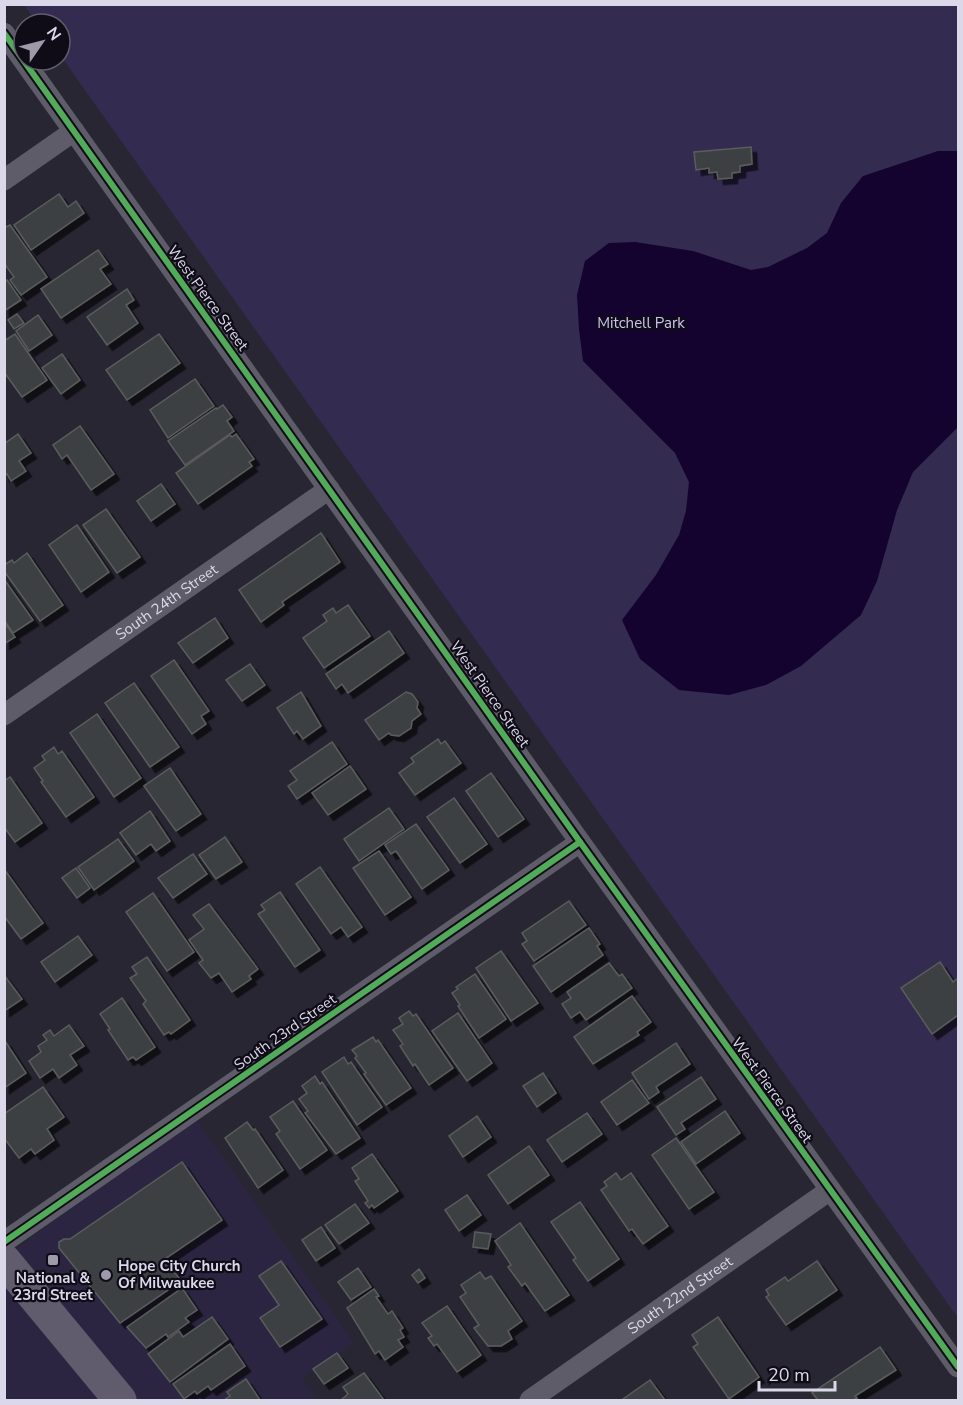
<svg xmlns="http://www.w3.org/2000/svg" width="963" height="1405" font-family="'Nunito Sans',sans-serif">
	<defs>
		<filter id="shadow"><feDropShadow dx="5.5" dy="5.5" stdDeviation="0" flood-color="#0009"/></filter>
	</defs>
	<rect width="100%" height="100%" fill="#292633"/>
	<polygon fill="#2c2541" points="191,1112 354,1343 302,1378 318,1400 5,1400 4,1259"/>
	<polygon fill="#342b50" points="24,5 958,5 958,1318 60,55 60,24 38,24"/>
	<polygon fill="#13032e" points="938,151 958,151 958,427 913,472 897,510 877,581 861,615 801,666 766,685 729,695 679,690 640,659 622,620 656,575 679,535 686,511 689,482 675,453 583,361 579,329 577,295 585,261 609,243 635,242 693,251 751,270 768,267 807,248 827,233 841,203 863,176"/>
	<g fill="#3e4142" stroke="#5a5c5d" stroke-width="1.5" filter="url(#shadow)">
		<polygon points="751,147 752,164 740,166 740,172 732,173 732,178 718,179 717,172 709,173 709,168 696,170 694,152"/>
		<polygon points="59,194 68,207 76,201 84,213 31,250 14,225"/>
		<polygon points="10,225 47,277 21,295 10,280 14,277 4,263 4,228"/>
		<polygon points="98,250 108,264 100,269 111,284 61,318 41,289"/>
		<polygon points="7,280 21,300 4,311 4,282"/>
		<polygon points="127,289 134,300 126,305 138,323 107,345 87,317"/>
		<polygon points="17,314 24,323 14,329 8,320"/>
		<polygon points="38,315 52,335 29,351 16,331"/>
		<polygon points="15,334 47,380 22,397 4,372 4,341"/>
		<polygon points="159,334 180,363 127,400 106,370"/>
		<polygon points="62,354 80,380 61,394 42,368"/>
		<polygon points="195,379 214,406 168,438 150,410"/>
		<polygon points="223,405 232,417 227,421 234,431 185,465 168,441 216,408 217,409"/>
		<polygon points="80,426 114,474 91,490 67,455 62,459 53,445"/>
		<polygon points="18,434 31,453 19,461 26,471 11,481 7,474 4,476 4,444"/>
		<polygon points="236,434 254,459 249,462 252,466 198,504 176,473 230,435 232,437"/>
		<polygon points="161,484 175,504 151,521 137,501"/>
		<polygon points="106,509 140,557 117,573 83,525"/>
		<polygon points="77,525 109,572 81,592 49,545"/>
		<polygon points="321,533 340,562 282,602 284,605 261,622 239,590"/>
		<polygon points="27,553 63,605 40,621 4,571 4,565 12,560 14,563"/>
		<polygon points="4,579 33,620 13,633 4,620"/>
		<polygon points="348,605 370,636 324,668 303,638 327,621 323,615 333,608 336,613"/>
		<polygon points="215,618 228,638 193,663 178,643"/>
		<polygon points="4,622 15,637 4,644"/>
		<polygon points="389,631 404,653 348,693 342,684 336,689 326,674"/>
		<polygon points="174,660 209,711 201,716 206,724 192,734 151,676"/>
		<polygon points="250,664 265,685 242,701 226,680"/>
		<polygon points="134,683 179,747 150,767 105,703"/>
		<polygon points="301,692 321,726 303,739 297,731 294,734 277,708"/>
		<polygon points="406,692 412,694 418,702 417,708 421,714 412,721 411,728 399,736 391,735 389,733 379,740 365,720"/>
		<polygon points="97,714 141,778 114,797 70,733"/>
		<polygon points="438,739 441,744 445,741 461,763 415,795 399,773 414,762 411,758"/>
		<polygon points="332,742 347,764 297,799 288,786 297,780 290,771"/>
		<polygon points="54,747 58,754 62,751 94,797 66,817 41,782 43,781 34,768 45,760 42,756"/>
		<polygon points="350,766 366,789 328,815 312,793"/>
		<polygon points="170,768 201,814 176,831 144,786"/>
		<polygon points="491,773 524,819 498,837 466,791"/>
		<polygon points="10,777 42,823 15,842 4,827 4,781"/>
		<polygon points="454,798 487,844 460,863 427,817"/>
		<polygon points="389,808 404,829 359,861 344,839"/>
		<polygon points="150,811 170,841 156,851 151,844 136,855 120,833"/>
		<polygon points="416,824 449,870 422,889 396,851 391,854 385,845"/>
		<polygon points="225,837 242,862 216,879 199,855"/>
		<polygon points="118,839 134,861 94,890 78,867"/>
		<polygon points="379,851 411,897 385,915 353,868"/>
		<polygon points="193,854 207,874 173,898 158,878"/>
		<polygon points="320,867 362,927 348,937 341,927 331,934 296,884"/>
		<polygon points="76,868 90,888 77,898 62,878"/>
		<polygon points="4,869 43,923 21,939 4,916"/>
		<polygon points="280,892 320,950 295,967 258,914 265,910 261,905"/>
		<polygon points="153,893 194,952 167,971 126,912"/>
		<polygon points="569,901 586,925 534,961 522,944 527,941 522,933"/>
		<polygon points="209,904 258,969 249,976 251,979 232,992 219,973 211,978 199,963 203,960 189,940 204,929 193,915"/>
		<polygon points="589,928 600,944 597,946 603,955 551,992 533,966"/>
		<polygon points="78,936 92,955 55,982 41,962"/>
		<polygon points="501,951 538,1003 511,1021 476,968"/>
		<polygon points="147,957 190,1020 171,1034 169,1032 164,1035 143,1004 146,1001 130,978 137,974 132,967"/>
		<polygon points="940,962 953,982 958,978 958,1015 932,1034 901,988"/>
		<polygon points="609,963 619,976 622,974 632,988 586,1020 580,1012 571,1018 562,1004 571,998 567,992"/>
		<polygon points="475,974 506,1019 479,1038 458,1006 460,1005 452,993 458,989 456,987"/>
		<polygon points="4,975 22,999 4,1011"/>
		<polygon points="632,996 651,1022 637,1032 639,1035 593,1064 574,1037"/>
		<polygon points="122,998 155,1047 136,1060 133,1057 128,1060 108,1030 110,1029 100,1014"/>
		<polygon points="409,1011 413,1016 416,1014 453,1068 429,1085 415,1064 413,1066 400,1046 403,1044 393,1030 403,1024 399,1018"/>
		<polygon points="458,1013 492,1063 467,1081 432,1031"/>
		<polygon points="69,1025 84,1046 70,1055 77,1065 59,1078 53,1069 40,1078 29,1061 41,1052 38,1046 47,1040 43,1035 50,1030 54,1036"/>
		<polygon points="373,1037 376,1042 378,1040 411,1088 386,1105 364,1074 366,1073 355,1058 357,1056 352,1050"/>
		<polygon points="5,1041 26,1073 4,1088 4,1042"/>
		<polygon points="676,1043 690,1064 656,1087 659,1092 649,1099 632,1073"/>
		<polygon points="344,1057 348,1064 351,1062 382,1107 357,1125 322,1072"/>
		<polygon points="543,1073 556,1093 537,1107 523,1086"/>
		<polygon points="315,1076 320,1084 322,1082 360,1138 336,1154 305,1113 308,1111 299,1099 307,1093 302,1086"/>
		<polygon points="701,1077 716,1099 681,1123 685,1129 676,1135 657,1107"/>
		<polygon points="632,1080 649,1103 617,1125 601,1102"/>
		<polygon points="43,1087 64,1117 47,1129 54,1140 35,1154 31,1149 19,1158 4,1138 4,1114"/>
		<polygon points="293,1101 327,1150 300,1169 276,1134 280,1131 270,1117"/>
		<polygon points="725,1111 740,1133 696,1164 681,1142"/>
		<polygon points="587,1113 602,1134 562,1162 547,1140"/>
		<polygon points="477,1116 491,1137 463,1157 449,1136"/>
		<polygon points="247,1122 253,1130 255,1129 283,1170 258,1188 225,1138"/>
		<polygon points="676,1138 714,1192 689,1209 652,1155"/>
		<polygon points="529,1146 549,1175 508,1204 488,1175"/>
		<polygon points="372,1154 398,1191 374,1208 372,1205 369,1208 365,1203 368,1201 355,1181 359,1179 352,1168"/>
		<polygon points="182,1162 222,1220 165,1259 181,1281 120,1323 59,1248 59,1242 64,1239 70,1239"/>
		<polygon points="616,1173 621,1180 631,1173 668,1226 643,1244 632,1229 629,1231 601,1190 607,1186 604,1182"/>
		<polygon points="467,1195 481,1215 459,1231 445,1210"/>
		<polygon points="580,1202 619,1259 588,1281 573,1260 576,1258 551,1222"/>
		<polygon points="355,1204 369,1223 339,1244 325,1225"/>
		<polygon points="520,1223 569,1295 545,1311 525,1283 522,1286 508,1267 511,1265 495,1241"/>
		<polygon points="321,1227 335,1248 316,1261 302,1240"/>
		<polygon points="475,1232 491,1234 488,1249 473,1247"/>
		<polygon points="281,1261 322,1319 280,1347 260,1318 279,1305 259,1276"/>
		<polygon points="817,1261 837,1290 786,1325 766,1297 769,1295 766,1290 785,1277 788,1281"/>
		<polygon points="358,1268 371,1287 351,1300 338,1282"/>
		<polygon points="419,1269 425,1278 418,1283 412,1275"/>
		<polygon points="480,1272 485,1279 491,1276 522,1321 508,1331 512,1339 501,1346 488,1346 474,1328 479,1325 460,1297 466,1293 461,1285"/>
		<polygon points="182,1288 197,1310 185,1318 189,1322 168,1337 166,1334 146,1348 127,1327"/>
		<polygon points="374,1289 379,1296 376,1297 388,1314 392,1311 403,1328 400,1330 404,1337 398,1340 403,1347 385,1360 379,1351 375,1354 347,1308"/>
		<polygon points="447,1306 481,1355 457,1372 437,1344 434,1346 428,1338 432,1336 422,1323"/>
		<polygon points="212,1317 228,1339 170,1382 148,1354 179,1331 183,1337"/>
		<polygon points="718,1317 759,1377 729,1399 693,1347 698,1344 692,1335"/>
		<polygon points="230,1344 245,1366 211,1390 208,1386 197,1394 195,1391 184,1399 173,1384"/>
		<polygon points="880,1347 896,1370 855,1396 857,1398 853,1400 818,1400 812,1393"/>
		<polygon points="337,1353 348,1368 324,1384 313,1369"/>
		<polygon points="364,1373 384,1400 341,1400 348,1394 343,1387"/>
		<polygon points="246,1379 260,1400 224,1400 230,1396 227,1392"/>
		<polygon points="650,1380 665,1400 624,1400 623,1399"/>
	</g>
	<g fill="none" stroke-linecap="round" stroke-linejoin="round">
		<g stroke="#5f5c6a" stroke-width="21">
			<polyline points="4,33 580,842 958,1367"/>
			<polyline points="4,180 74,131"/>
			<path id="s1" d="M 4,715 L 329,489"/>
			<polyline points="4,1242 580,842"/>
			<path id="s2" d="M 530,1400 L 830,1190"/>
		</g>
		<polyline stroke="#605c6e" stroke-width="33" points="4,1260 120,1400"/>
		<defs>
			<g id="cycleway">
				<polyline points="4,33 580,842 958,1367"/>
				<polyline points="4,1242 580,842"/>
			</g>
		</defs>
		<use href="#cycleway" stroke="#0f0c17" stroke-width="10"/>
		<use href="#cycleway" stroke="#51ab58" stroke-width="6"/>
	</g>
	<g fill="#9d9aa9" stroke="#0f0c17" stroke-width="2">
		<rect x="47" y="1254" width="12" height="12" rx="3"/>
		<circle cx="106" cy="1275" r="6"/>
	</g>
	<g text-anchor="middle" stroke-width="4.5" stroke-linejoin="round" paint-order="stroke">
		<g font-size="15" fill="#dbd9e9" stroke="#0f0c17">
			<text transform="translate(208 298) rotate(54)" y="5">West Pierce Street</text>
			<text dy="5" stroke="none"><textPath href="#s1" startOffset="198">South 24th Street</textPath></text>
			<text transform="translate(490 694) rotate(55)" y="5">West Pierce Street</text>
			<text transform="translate(285 1032) rotate(-35)" y="5">South 23rd Street</text>
			<text transform="translate(772 1090) rotate(54)" y="5">West Pierce Street</text>
			<text dy="5" stroke="none"><textPath href="#s2" startOffset="183">South 22nd Street</textPath></text>
		</g>
		<g font-size="15" fill="#cdc3f6" stroke="#0f0c17">
			<text x="641" y="328">Mitchell Park</text>
		</g>
		<g font-size="15" font-weight="bold" fill="#dbd9e9" stroke="#0f0c17" text-anchor="start">
			<text x="118" y="1271">Hope City Church<tspan x="118" dy="17">Of Milwaukee</tspan></text>
			<text x="53" y="1283" text-anchor="middle">National &amp;<tspan x="53" dy="17">23rd Street</tspan></text>
		</g>
	</g>
	<rect width="963" height="1405" fill="none" stroke="#dbd9e9" stroke-width="12"/>
	<g transform="translate(42 42) rotate(55)"><circle r="28" fill="#0f0c17" stroke="#615e6b" stroke-width="1.5"/>
	<path d="M0-4.5L10 22L0 15L-10 22Z" fill="#9d9aa9"/>
	<text y="-9" font-size="16" font-weight="bold" text-anchor="middle" fill="#dbd9e9">N</text>
	</g>
	<path d="M759 1381v9h76v-9" fill="none" stroke="#dbd9e9" stroke-width="3"/>
	<text x="768" y="1381" font-size="18" fill="#dbd9e9" stroke="#0f0c17" stroke-width="4.5" paint-order="stroke">20 m</text>
</svg>
